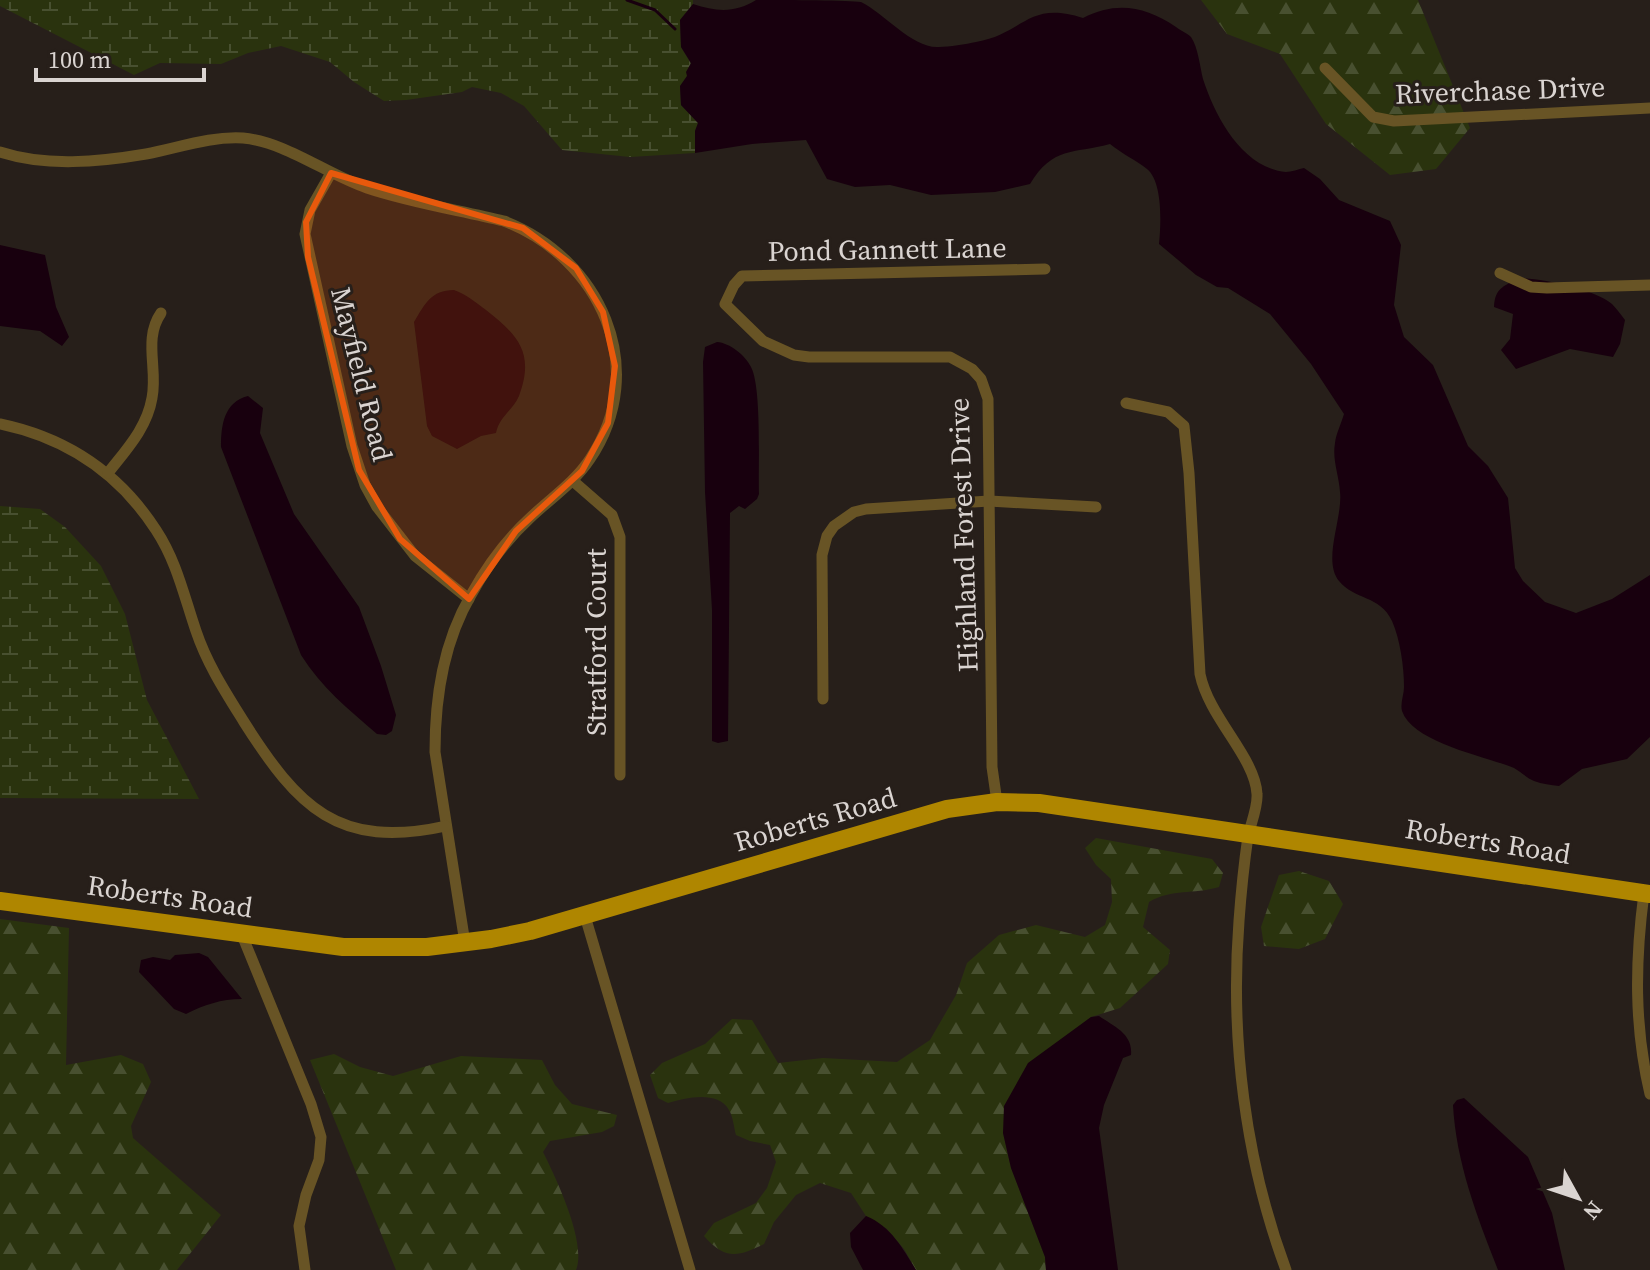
<svg xmlns="http://www.w3.org/2000/svg" width="1650" height="1270" font-family="'Source Serif 4',serif">
	<defs>
		<pattern id="forest-firs" width="22" height="20" patternUnits="userSpaceOnUse" patternTransform="scale(2)"><rect width="22" height="20" fill="#2a330e"/><path d="M5 1l3.5 6h-7zM16 11l3.5 6h-7z" fill="#485030"/></pattern>
		<pattern id="wetland-marsh" width="20" height="14" patternUnits="userSpaceOnUse" patternTransform="scale(2)"><rect width="20" height="14" fill="#2a330e"/><path d="M1 5h8M5 5V1M11 12h8M15 12V8" fill="none" stroke="#485030"/></pattern>
	</defs>
	<rect width="100%" height="100%" fill="#271f1a"/>
	<g fill="url(#forest-firs)">
		<polygon points="1201,0 1418,0 1470,128 1436,169 1390,175 1326,124 1280,54 1227,34"/>
		<path d="M 1096,838 L 1212,859 L 1223,873 L 1219,887 C 1192,895 1173,888 1149,902 L 1143,927 L 1170,950 L 1168,964 L 1120,1008 L 1091,1017 L 1069,1034 L 1003,1133 L 1011,1168 L 1045,1257 L 1046,1270 L 916,1270 L 904,1249 L 887,1229 L 866,1216 L 851,1193 L 820,1183 L 796,1195 L 774,1222 L 764,1244 C 738,1257 725,1260 704,1236 L 714,1223 L 756,1203 L 767,1188 L 776,1162 L 770,1145 L 750,1141 L 736,1135 C 734,1128 733,1116 729,1110 C 718,1090 685,1098 668,1103 L 658,1098 L 650,1075 L 662,1063 L 705,1044 L 732,1019 L 752,1020 L 778,1063 L 823,1058 L 897,1062 L 930,1040 L 956,995 L 967,963 L 999,935 L 1036,925 L 1085,937 L 1105,925 L 1112,902 L 1111,879 L 1096,865 L 1085,848 Z"/>
		<polygon points="1299,871 1329,881 1343,904 1325,939 1299,949 1264,946 1261,927 1279,875"/>
		<polygon points="0,919 69,928 66,1065 121,1055 143,1064 151,1082 131,1126 133,1138 221,1215 177,1270 0,1270"/>
		<path d="M 334,1054 L 360,1067 L 393,1076 L 461,1056 L 542,1060 L 555,1085 L 572,1104 L 617,1115 L 614,1126 L 602,1132 L 550,1141 L 543,1152 C 556,1178 587,1243 576,1270 L 396,1270 L 310,1060 Z"/>
	</g>
	<g fill="url(#wetland-marsh)">
		<polygon points="0,0 693,0 693,4 680,20 681,47 691,64 687,76 680,86 681,105 698,123 695,131 695,153 630,157 562,150 524,106 501,93 472,87 462,92 406,100 384,101 354,82 330,62 281,46 248,53 221,64 160,63 134,75 0,6"/>
		<polygon points="0,506 40,509 65,527 101,566 125,614 147,700 199,799 0,798"/>
	</g>
	<g fill="#18000e">
		<path d="M 756,0 C 774,0 849,0 861,2 C 884,13 913,49 939,47 C 949,47 966,44 976,42 C 1024,34 1027,0 1083,18 C 1116,1 1145,6 1176,27 C 1180,30 1188,34 1191,37 C 1198,47 1200,67 1203,79 C 1215,116 1242,168 1286,172 C 1291,172 1299,169 1304,168 L 1320,179 L 1339,200 L 1390,221 L 1401,245 L 1394,305 L 1404,337 L 1433,365 L 1468,446 L 1488,466 L 1508,498 L 1515,568 L 1523,581 L 1545,602 L 1576,613 L 1612,599 L 1650,575 L 1650,737 L 1627,759 L 1582,769 L 1559,786 C 1551,785 1542,784 1534,781 C 1527,778 1521,772 1514,768 C 1485,756 1413,743 1402,711 C 1400,703 1404,695 1404,687 C 1404,667 1400,639 1392,621 C 1380,595 1354,600 1339,581 C 1322,560 1343,518 1340,492 C 1339,475 1332,460 1335,443 C 1336,434 1341,424 1344,414 L 1311,364 L 1270,314 L 1228,288 L 1217,287 L 1196,275 L 1159,244 C 1161,225 1163,182 1147,169 C 1136,160 1122,154 1110,144 C 1073,154 1053,146 1030,184 L 995,192 L 931,195 L 890,185 L 855,187 L 827,179 L 806,140 L 752,144 L 695,153 L 695,131 L 698,123 L 681,105 L 680,86 L 687,76 L 686,72 L 691,63 L 681,47 L 680,20 L 693,4 C 717,12 735,13 756,0 Z"/>
		<polygon points="0,245 45,255 56,307 69,337 62,346 40,331 0,326"/>
		<path d="M 1518,278 C 1541,278 1595,289 1612,304 C 1617,309 1621,315 1625,320 L 1620,344 L 1613,357 L 1570,349 L 1516,369 L 1501,350 L 1510,339 L 1513,314 L 1494,307 C 1495,288 1503,287 1518,278 Z"/>
		<path d="M 454,290 C 466,294 475,302 486,310 C 518,335 535,353 519,396 C 513,410 499,417 496,433 L 481,436 L 457,449 L 432,436 L 427,426 L 414,322 C 425,304 431,290 454,290 Z"/>
		<path d="M 717,342 C 730,343 745,355 751,367 C 762,388 758,467 759,494 L 757,499 L 745,509 L 739,506 L 730,513 L 728,741 L 718,743 L 712,741 L 712,610 L 705,492 L 703,362 L 705,347 Z"/>
		<path d="M 248,396 L 263,408 L 260,433 L 294,514 L 359,607 L 381,666 L 396,715 L 392,731 L 386,735 L 377,734 C 348,709 321,687 301,655 L 221,447 C 221,425 224,402 248,396 Z"/>
		<path d="M 199,953 L 208,957 L 242,999 C 221,999 204,1005 186,1014 L 174,1009 L 139,972 L 141,960 L 153,957 L 170,960 L 175,955 Z"/>
		<path d="M 1099,1016 C 1115,1027 1133,1034 1131,1055 L 1123,1058 L 1104,1105 L 1099,1128 L 1118,1270 L 1046,1270 L 1045,1257 L 1011,1168 L 1003,1133 L 1004,1106 L 1028,1063 L 1091,1017 Z"/>
		<path d="M 1464,1098 L 1528,1157 L 1552,1213 L 1565,1270 L 1498,1270 C 1477,1217 1456,1162 1453,1105 L 1457,1100 Z"/>
		<path d="M 866,1216 C 891,1226 903,1249 916,1270 L 863,1270 L 851,1247 L 850,1233 Z"/>
	</g>
	<g fill="none" stroke-linecap="round" stroke-linejoin="round">
		<polyline stroke="#18000e" stroke-width="3" points="627,0 655,10 675,29"/>
		<g stroke="#685425" stroke-width="11">
			<polyline points="1325,68 1373,117 1394,121 1650,108"/>
			<path d="M 0,152 C 46,167 99,162 146,154 C 178,148 210,136 243,138 C 286,142 326,174 367,188 C 412,203 459,210 504,221 C 600,258 651,368 590,459 C 574,483 551,498 530,518 C 506,540 487,566 471,595 C 443,643 435,697 435,752 L 465,943"/>
			<polyline points="331,173 310,210 305,234 352,446 365,485 377,507 415,556 469,599"/>
			<polyline points="1500,273 1531,287 1547,288 1650,285"/>
			<path d="M 1126,403 L 1168,412 L 1184,426 L 1189,473 L 1200,674 C 1209,718 1255,757 1257,794 C 1258,807 1251,823 1248,836 C 1244,864 1241,893 1239,921 C 1230,1038 1245,1160 1286,1270"/>
			<path d="M 0,424 C 67,438 119,473 156,530 C 177,562 184,596 196,631 C 207,664 226,693 244,722 C 298,807 338,850 446,826"/>
			<path d="M 108,473 C 126,450 147,428 152,398 C 158,369 143,339 161,313"/>
			<polyline points="573,481 612,515 620,537 620,775"/>
			<polyline points="823,699 822,555 827,536 834,526 854,512 866,509 989,501 1096,507"/>
			<polyline points="997,802 992,767 988,399 981,379 972,369 950,357 809,357 794,355 763,341 725,304 734,285 742,276 1045,269"/>
			<path d="M 1644,893 C 1635,962 1634,1026 1650,1094"/>
			<polyline points="585,916 690,1270"/>
			<polyline points="242,935 311,1104 321,1137 319,1160 306,1195 299,1226 305,1270"/>
		</g>
		<polyline stroke="#af8600" stroke-width="18" points="0,901 343,947 427,947 491,939 530,931 947,809 997,802 1039,803 1650,894"/>
	</g>
	<path fill="#e8590c" fill-opacity="0.2" stroke="#e8590c" stroke-width="6" stroke-linejoin="round" d="M 331,173 L 523,228 L 576,268 L 603,312 L 615,366 L 608,423 L 582,471 L 516,531 L 469,599 L 400,539 L 359,470 L 308,257 L 306,222 Z"/>
	<g text-anchor="middle" stroke-width="6" stroke-linejoin="round" paint-order="stroke">
		<g font-size="28" fill="#dad4d1" stroke="#271f1a">
			<text transform="translate(1500 90) rotate(-2)" y="10">Riverchase Drive</text>
			<text transform="translate(887 249) rotate(-1)" y="10">Pond Gannett Lane</text>
			<text transform="translate(362 374) rotate(76)" y="10">Mayfield Road</text>
			<text transform="translate(963 535) rotate(-92)" y="10">Highland Forest Drive</text>
			<text transform="translate(596 642) rotate(-90)" y="10">Stratford Court</text>
			<text transform="translate(815 819) rotate(-16)" y="10">Roberts Road</text>
			<text transform="translate(1488 841) rotate(9)" y="10">Roberts Road</text>
			<text transform="translate(170 896) rotate(8)" y="10">Roberts Road</text>
		</g>
	</g>
	<g transform="translate(1578 1198) rotate(130)" stroke="#271f1a" stroke-width="6" paint-order="stroke">
	<path d="M0-6L14 30L0 20L-14 30Z" fill="#dad4d1"/>
	<text y="-12" font-size="22" font-weight="bold" text-anchor="middle" fill="#dad4d1">N</text>
	</g>
	<path d="M36 68v12h168v-12" fill="none" stroke="#dad4d1" stroke-width="4"/>
	<text x="48" y="68" font-size="24" fill="#dad4d1" stroke="#271f1a" stroke-width="6" paint-order="stroke">100 m</text>
</svg>
